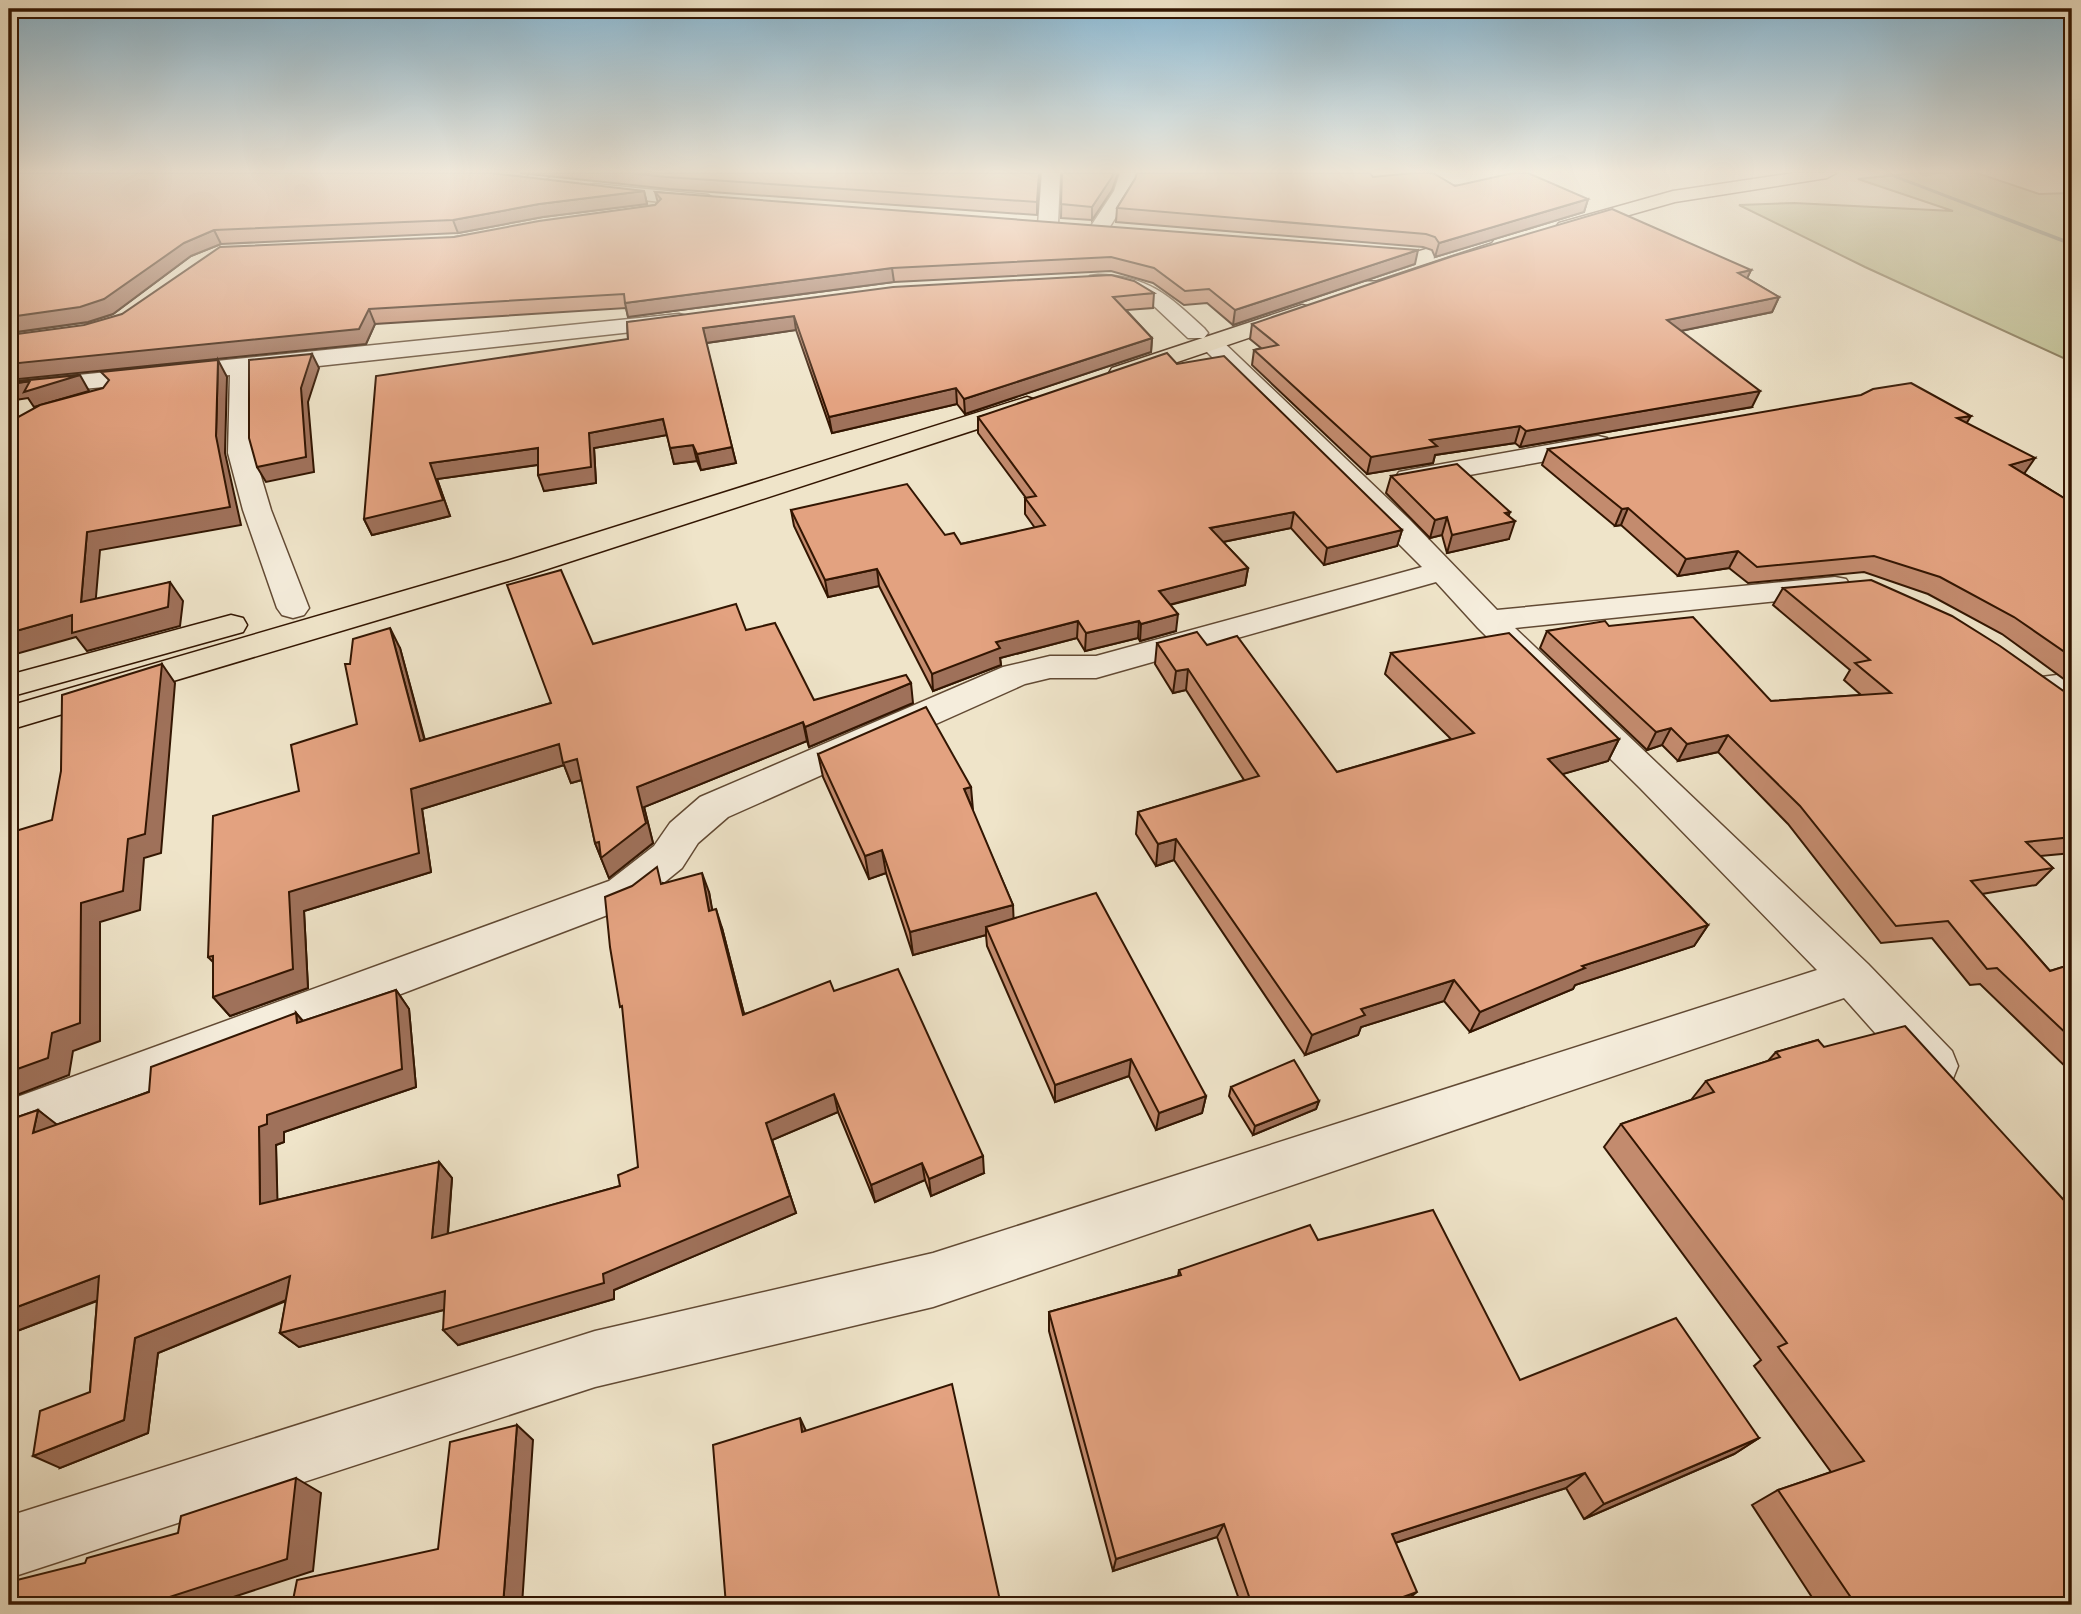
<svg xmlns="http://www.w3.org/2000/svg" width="2081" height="1614" font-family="'Libre Bodoni',serif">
	<rect width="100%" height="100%" fill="#efe4c9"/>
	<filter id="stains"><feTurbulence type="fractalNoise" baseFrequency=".00286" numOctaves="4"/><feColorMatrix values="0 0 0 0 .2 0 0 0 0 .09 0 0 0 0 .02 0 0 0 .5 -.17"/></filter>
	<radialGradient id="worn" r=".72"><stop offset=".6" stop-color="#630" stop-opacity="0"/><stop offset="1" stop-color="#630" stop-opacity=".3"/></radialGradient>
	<polygon fill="#bfc293" stroke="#796c4a" stroke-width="2" points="1916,173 1977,173 2039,194 2072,193 2072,362 1865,267 1739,205 1794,203 1953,211 1858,179"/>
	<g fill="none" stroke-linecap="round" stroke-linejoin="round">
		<polygon fill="#717b6d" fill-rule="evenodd" points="1882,173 1890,173 2072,242 2072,246"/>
		<defs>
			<g id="minor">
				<polygon points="533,173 555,173 532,187 520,187 517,183"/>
				<polygon points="1042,173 1060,173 1058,225 1048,231 1038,225"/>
				<polygon points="1120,173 1138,173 1132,191 1106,233 1092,233 1089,229 1114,191"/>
				<polygon points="594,184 708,195 717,201 708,207 587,194 585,190 587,186"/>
				<path d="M 1098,275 C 1149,276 1168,295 1204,328 L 1208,333 L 1204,338 L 1219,338 L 1409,519 L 1497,610 L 1835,577 L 1846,579 L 1851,586 L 1846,593 L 1835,595 L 1515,628 L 1868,964 L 1952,1051 L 1958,1066 L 1952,1081 L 1935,1087 L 1918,1081 L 1844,998 L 933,1307 L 595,1387 L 9,1578 L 9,1516 L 595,1331 L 933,1253 L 1817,970 L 1640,788 L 1478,628 L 1436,582 L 1096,678 L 1050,678 L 1025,684 L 728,817 L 698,843 L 682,868 L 639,903 L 9,1144 L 9,1100 L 609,881 L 654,846 L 670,823 L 700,797 L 1003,667 L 1050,656 L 1096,656 L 1422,567 L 1203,348 L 1199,343 L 1203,338 L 1188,338 L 1155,307 L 1135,293 L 1090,286 L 1087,281 L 1090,276 Z"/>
				<polygon points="679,314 687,316 690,321 687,326 254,373 254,453 271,510 309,608 304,615 293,618 282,615 277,608 243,510 228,453 230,375 9,396 9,382"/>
				<polygon points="1598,436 1607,438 1611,444 1607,450 1409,486 1399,484 1395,478 1399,472 1409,470"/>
				<polygon points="2072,673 2072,695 2046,697 2034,694 2029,686 2034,678"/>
			</g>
			<g id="major">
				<polygon points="1794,173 1836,173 1827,178 1675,202 1566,233 1556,227 1559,223 1673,191"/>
				<polygon points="1484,232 1491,234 1494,238 1491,242 1376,280 1362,280 1358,276 1362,272 1416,252"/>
				<polygon points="1302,305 1310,307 1313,312 1310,317 1130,378 1121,380 1112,378 1109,373 1112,368"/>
				<polygon points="1027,397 1036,400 1040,405 1036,410 532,574 9,730 9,706 510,560"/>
				<polygon points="231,615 243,618 247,625 243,632 9,697 9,675"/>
			</g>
		</defs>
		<use href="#minor" stroke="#624a34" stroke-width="3"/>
		<use href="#major" stroke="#331602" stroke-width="3"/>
		<use href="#minor" fill="#f5eddc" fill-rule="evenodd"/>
		<use href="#major" fill="#efe4c9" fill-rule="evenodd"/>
	</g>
	<g fill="#c38b6e" stroke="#331602" stroke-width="2">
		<polygon points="9,173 644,191 647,204 543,217 458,233 221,244 191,256 113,314 88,322 9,333"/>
		<polygon points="520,173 1040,173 1037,215 669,189"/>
		<polygon points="1062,173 1112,190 1092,220 1061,218"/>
		<polygon points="1373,177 1588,199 1584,212 1435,257 1432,250 1423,247 1116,222 1117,208 1135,179"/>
		<polygon points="655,192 1415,264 1233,325 1207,303 1184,305 1153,283 1111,271 894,282 628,317 626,308 375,324 366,344 84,325 454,237 655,205 658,203"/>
		<polygon points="1751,270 1747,278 1779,297 1772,312 1681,331 1752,407 1520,447 1515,443 1435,455 1433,463 1367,474 1252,365 1254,350 1261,348 1250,339 1252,324"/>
		<polygon points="1154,293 1153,308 1126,310 1152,338 1151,352 965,414 957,404 832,433 796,330 706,343 736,463 701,470 697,461 674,464 667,435 594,448 596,483 544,491 538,465 437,479 450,516 372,535 364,519 628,339 627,322"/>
		<polygon points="1177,364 1402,530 1397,546 1324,565 1291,528 1223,542 1248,568 1245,585 1170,605 1176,631 1140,641 1138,638 1085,651 1077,638 1000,658 1001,665 933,691 879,586 828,597 794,526 791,510 945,535 961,544 1035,528 1025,514 1025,498 1026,498 978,433 978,417"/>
		<polygon points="1966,423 2025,474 2072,503 2072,685 2002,634 1928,594 1864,572 1748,583 1729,568 1678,576 1621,525 1615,526 1542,465 1548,449"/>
		<polygon points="1391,476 1510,512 1508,515 1509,539 1447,553 1442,535 1430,538 1386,493"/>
		<polygon points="1783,588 2072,697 2072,853 2040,856 2053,868 2036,885 1982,894 2050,971 2072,964 2072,1073 1980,984 1970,985 1932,938 1881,943 1788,824 1718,752 1678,761 1662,745 1647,750 1540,648 1547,631 1609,626 1771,701 1861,695 1844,680 1850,670 1773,605"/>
		<polygon points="746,630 814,700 913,703 809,747 807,741 644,807 653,843 609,878 595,843 582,780 571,783 564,765 422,809 431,872 304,911 308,988 230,1016 213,997 213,962 208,957 299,791 357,724 350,664 400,648 425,740 551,703 593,644"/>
		<polygon points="1157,643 1207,645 1337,772 1451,739 1385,674 1391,653 1619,739 1608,761 1562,774 1708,925 1694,946 1575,985 1573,989 1470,1032 1444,1001 1361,1027 1358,1035 1305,1055 1174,860 1156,866 1136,834 1138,812 1244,780 1186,690 1173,693 1155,664"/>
		<polygon points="818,754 972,810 1013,905 1013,919 1206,1096 1202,1113 1156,1130 1129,1076 1055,1102 987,946 986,935 913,955 886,873 869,879 823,777"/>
		<polygon points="663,883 709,892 712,911 722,928 744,1014 834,991 984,1173 931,1196 925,1180 875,1202 838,1112 772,1140 796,1213 614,1290 614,1299 458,1345 444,1310 299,1347 280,1333 286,1301 158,1353 148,1433 60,1468 90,1392 97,1301 9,1334 9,1120 38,1110 56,1125 149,1092 296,1013 303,1021 396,990 409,1009 416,1087 284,1132 284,1142 276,1145 277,1200 439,1162 452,1178 448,1234 620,1186 638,1167"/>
		<polygon points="1818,1040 2072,1605 1817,1605 1752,1505 1778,1490 1831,1472 1754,1366 1761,1360 1604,1147 1621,1124 1691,1100 1706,1081 1768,1061 1776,1052"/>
		<polygon points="1231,1087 1319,1101 1316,1109 1253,1135 1229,1096"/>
		<polygon points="1318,1240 1520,1380 1759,1438 1734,1454 1584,1519 1566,1488 1395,1543 1403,1603 1398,1605 1241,1605 1217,1537 1113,1571 1049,1331 1049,1312 1178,1276 1179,1270"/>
	</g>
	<g fill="#9f715a" stroke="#331602" stroke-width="2">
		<polygon points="1039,173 1040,173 1037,215 1037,202"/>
		<polygon points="1114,173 1118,173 1112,190 1092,220 1092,207"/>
		<polygon points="644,191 647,204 543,217 458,233 453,220 539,204"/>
		<polygon points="1588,199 1584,212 1435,257 1439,243"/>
		<polygon points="214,230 221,244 191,256 113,314 88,322 9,333 9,317"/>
		<polygon points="1418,250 1415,264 1233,325 1235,310"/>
		<polygon points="892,268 894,282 628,317 625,303"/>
		<polygon points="1751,270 1744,285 1738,273"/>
		<polygon points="1779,297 1772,312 1661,335 1667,320"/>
		<polygon points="369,309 375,324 366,344 9,380 9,364"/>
		<polygon points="794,316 796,330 706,343 703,328"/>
		<polygon points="1152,338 1151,352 965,414 964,399"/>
		<polygon points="312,354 319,368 308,402 314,472 266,482 257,467"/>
		<polygon points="218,360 227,377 225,453 241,525 100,550 94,620 81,602 87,532 216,436"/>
		<polygon points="80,375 89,391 34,407 28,398 9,401 9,384"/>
		<polygon points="956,388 957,404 832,433 829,417"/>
		<polygon points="1760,391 1752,407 1520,447 1526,431"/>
		<polygon points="1971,416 1961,432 1957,418"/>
		<polygon points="663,419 667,435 594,448 596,483 544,491 538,475 589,433"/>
		<polygon points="1520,426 1515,443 1435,455 1433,463 1367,474 1371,457 1430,440"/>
		<polygon points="693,445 697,461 674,464 670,448"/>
		<polygon points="732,447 736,463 701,470 697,454"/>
		<polygon points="538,448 544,464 437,479 450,516 372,535 364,519 430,463"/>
		<polygon points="2035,458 2024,474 2010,465"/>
		<polygon points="1628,508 1621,525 1615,526 1622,509"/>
		<polygon points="1294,512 1291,528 1208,545 1210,528"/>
		<polygon points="1510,512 1506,523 1515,521 1509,539 1447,553 1452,535 1505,513"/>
		<polygon points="1447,517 1442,535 1430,538 1435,520"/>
		<polygon points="1402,530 1397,546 1324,565 1327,548"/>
		<polygon points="1738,551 1729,568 1678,576 1686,559"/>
		<polygon points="1248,568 1245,585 1157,608 1159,591"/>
		<polygon points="877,569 879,586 828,597 825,580"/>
		<polygon points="170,582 183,601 180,626 87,651 76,637 9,656 9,633 72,615"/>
		<polygon points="1178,614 1176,631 1140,641 1141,624"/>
		<polygon points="1078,621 1077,638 1000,658 1001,665 933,691 932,674 996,642"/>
		<polygon points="1139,621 1138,638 1085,651 1086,633"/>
		<polygon points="390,628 400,648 430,761 420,741"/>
		<polygon points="162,664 175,683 161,853 144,858 140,910 100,922 100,1041 73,1051 69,1075 9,1098 9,1072 52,1033 81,903"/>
		<polygon points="1188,669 1186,690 1173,693 1176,671"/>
		<polygon points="911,683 913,703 809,747 805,727"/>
		<polygon points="803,722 807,741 644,807 653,843 609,878 595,843 637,787"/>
		<polygon points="1671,728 1662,745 1647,750 1656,732"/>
		<polygon points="1728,735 1718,752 1678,761 1687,744"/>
		<polygon points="1619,739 1608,761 1539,781 1548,759"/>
		<polygon points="559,744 577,759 585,779 571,783 564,765 422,809 431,872 304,911 308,988 230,1016 213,997 289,892 411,789"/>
		<polygon points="971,787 973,810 964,789"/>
		<polygon points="1176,839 1174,860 1156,866 1158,844"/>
		<polygon points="882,850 886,873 869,879 865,856"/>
		<polygon points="702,873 709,892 716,930 709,911"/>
		<polygon points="1013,905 1014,928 986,927 986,935 913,955 910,932"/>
		<polygon points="716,909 722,928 749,1033 743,1015"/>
		<polygon points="1708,925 1694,946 1575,985 1573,989 1470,1032 1480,1012 1582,966"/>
		<polygon points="1454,980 1444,1001 1361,1027 1358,1035 1305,1055 1312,1035 1361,1009"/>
		<polygon points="396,990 409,1009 416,1087 284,1132 284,1142 276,1145 278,1220 260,1204 259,1127 267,1115"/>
		<polygon points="296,1013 311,1031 297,1023"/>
		<polygon points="1131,1059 1129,1076 1055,1102 1055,1085"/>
		<polygon points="834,1094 838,1112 772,1140 796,1213 614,1290 614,1299 458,1345 443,1330 603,1274 766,1123"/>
		<polygon points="1206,1096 1202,1113 1156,1130 1159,1113"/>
		<polygon points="1319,1101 1316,1109 1253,1135 1255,1126"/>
		<polygon points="38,1110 60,1127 33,1133"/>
		<polygon points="983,1156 984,1173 931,1196 929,1179"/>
		<polygon points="439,1162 452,1178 446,1254 432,1238"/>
		<polygon points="922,1163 925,1180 875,1202 871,1185"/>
		<polygon points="99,1276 122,1291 9,1334 9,1310"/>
		<polygon points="290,1276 308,1291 158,1353 148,1433 60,1468 33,1456 124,1420 135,1338"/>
		<polygon points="445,1291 459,1306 299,1347 280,1333"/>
		<polygon points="800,1418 807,1433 802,1432"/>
		<polygon points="517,1425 533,1440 522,1605 503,1605"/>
		<polygon points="1759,1438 1734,1454 1584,1519 1604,1504"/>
		<polygon points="1585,1473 1566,1488 1379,1548 1392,1534"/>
		<polygon points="296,1478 321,1493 313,1571 209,1605 145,1605"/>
		<polygon points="1224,1524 1217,1537 1113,1571 1116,1559"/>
		<polygon points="1417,1592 1403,1603 1398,1605 1381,1605"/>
	</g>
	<g fill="#e3a280" stroke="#331602" stroke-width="2">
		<polygon points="9,173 491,173 644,191 539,204 453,220 214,230 184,243 104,299 80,307 9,317"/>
		<polygon points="631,173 1039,173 1037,202 666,177"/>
		<polygon points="1062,173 1114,173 1112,177 1092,207 1061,204"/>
		<polygon points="1137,173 1370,173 1373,177 1413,173 1433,173 1455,186 1513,173 1528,173 1588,199 1439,243 1435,237 1426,234 1117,208 1135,179"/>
		<polygon points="655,192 1418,250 1235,310 1209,289 1185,291 1154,268 1111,257 892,268 625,303 624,294 369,309 359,329 9,364 9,337 17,334 84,325 122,314 220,247 454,237 539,221 655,205 661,199"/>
		<polygon points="1612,209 1751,270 1738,273 1779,297 1667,320 1760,391 1526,431 1520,426 1430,440 1437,446 1371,457 1254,350 1278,345 1252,324 1453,256"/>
		<polygon points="1111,275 1134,281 1154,293 1113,297 1152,338 964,399 956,388 829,417 794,316 703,328 732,447 697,454 693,445 670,448 663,419 589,433 591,467 538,475 538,448 430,463 443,500 364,519 376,376 628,339 627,322 893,287"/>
		<polygon points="1167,353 1177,364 1224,356 1402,530 1327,548 1294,512 1210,528 1248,568 1159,591 1178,614 1141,624 1139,621 1086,633 1078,621 996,642 1000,648 932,674 877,569 825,580 791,510 907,484 945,535 954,533 961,544 1045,525 1025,498 1036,496 978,417"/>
		<polygon points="312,354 301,388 306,457 257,467 249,438 249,360"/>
		<polygon points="218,360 216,436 230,507 87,532 81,602 170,582 168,607 72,633 72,615 9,633 9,422 40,405 103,388 109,380 101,372"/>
		<polygon points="80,375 24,392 30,381 9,384 9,382"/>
		<polygon points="1911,383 1971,416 1957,418 2035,458 2010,465 2072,503 2072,509 2069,509 2072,511 2072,657 2014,617 1940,577 1874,556 1757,567 1738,551 1686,559 1628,508 1622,509 1548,449 1861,395 1873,389"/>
		<polygon points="1457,464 1510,512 1505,513 1515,521 1452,535 1447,517 1435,520 1391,476"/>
		<polygon points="561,570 593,644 736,604 746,630 775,623 814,700 906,675 911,683 805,727 803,722 637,787 646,823 601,858 599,842 595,843 577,759 563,763 559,744 411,789 419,853 289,892 293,969 213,997 213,956 208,957 213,816 299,791 291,745 357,724 345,664 350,664 353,639 390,628 420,741 551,703 507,585"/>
		<polygon points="1871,580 1952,616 2000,646 2072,697 2072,837 2026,842 2053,868 1971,881 2050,971 2072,964 2072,1039 1997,968 1987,969 1948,921 1896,926 1800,806 1728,735 1687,744 1671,728 1656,732 1547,631 1605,621 1609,626 1693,617 1771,701 1891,693 1855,663 1870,660 1783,588"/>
		<polygon points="1197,632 1207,645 1237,636 1337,772 1474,733 1391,653 1509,633 1619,739 1548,759 1708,925 1582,966 1585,968 1480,1012 1454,980 1361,1009 1365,1015 1312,1035 1176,839 1158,844 1138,812 1259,776 1188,669 1176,671 1157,643"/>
		<polygon points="162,664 145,834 128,839 123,891 81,903 80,1023 52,1033 48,1058 9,1072 9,833 52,820 61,771 62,695"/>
		<polygon points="926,707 971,787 964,789 1013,905 910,932 882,850 865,856 818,754"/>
		<polygon points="657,867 661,884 702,873 709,911 716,909 743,1015 830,981 834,991 898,969 983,1156 929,1179 922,1163 871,1185 834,1094 766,1123 790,1196 603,1274 604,1283 443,1330 445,1291 280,1333 290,1276 135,1338 124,1420 33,1456 40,1411 90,1392 99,1276 9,1310 9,1120 38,1110 33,1133 149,1092 151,1067 296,1013 297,1023 396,990 402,1069 267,1115 267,1124 259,1127 260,1204 439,1162 432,1238 620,1186 618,1175 638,1167 622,1006 620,1007 610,947 605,897 632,886"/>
		<polygon points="1096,893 1206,1096 1159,1113 1131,1059 1055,1085 986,927"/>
		<polygon points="1905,1026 2072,1209 2072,1605 1856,1605 1778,1490 1864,1461 1778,1347 1787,1343 1621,1124 1714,1092 1706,1081 1780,1057 1776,1052 1818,1040 1824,1047"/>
		<polygon points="1294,1060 1319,1101 1255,1126 1231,1087"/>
		<polygon points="1433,1210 1520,1380 1676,1318 1759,1438 1604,1504 1585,1473 1392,1534 1417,1592 1381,1605 1252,1605 1224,1524 1116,1559 1049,1312 1181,1275 1179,1270 1310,1225 1318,1240"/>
		<polygon points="952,1384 1001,1605 726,1605 713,1445 800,1418 802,1432"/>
		<polygon points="517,1425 503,1605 292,1605 297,1580 438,1549 450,1442"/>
		<polygon points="296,1478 287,1559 145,1605 9,1605 9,1582 85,1563 87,1558 178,1533 181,1516"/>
	</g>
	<linearGradient id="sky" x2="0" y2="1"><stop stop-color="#89b8d3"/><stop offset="0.43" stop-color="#f8f3e7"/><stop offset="1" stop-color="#f8f3e7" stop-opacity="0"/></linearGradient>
	<rect width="2081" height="399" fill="url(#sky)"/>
	<rect width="2081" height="1614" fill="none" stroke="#efe4c9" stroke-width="35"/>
	<rect x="10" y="10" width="2060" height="1593" fill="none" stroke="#331602" stroke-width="3.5"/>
	<rect x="18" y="18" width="2046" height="1579" fill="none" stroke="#331602" stroke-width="2"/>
	<rect width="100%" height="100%" filter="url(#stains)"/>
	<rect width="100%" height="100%" fill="url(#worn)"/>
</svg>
